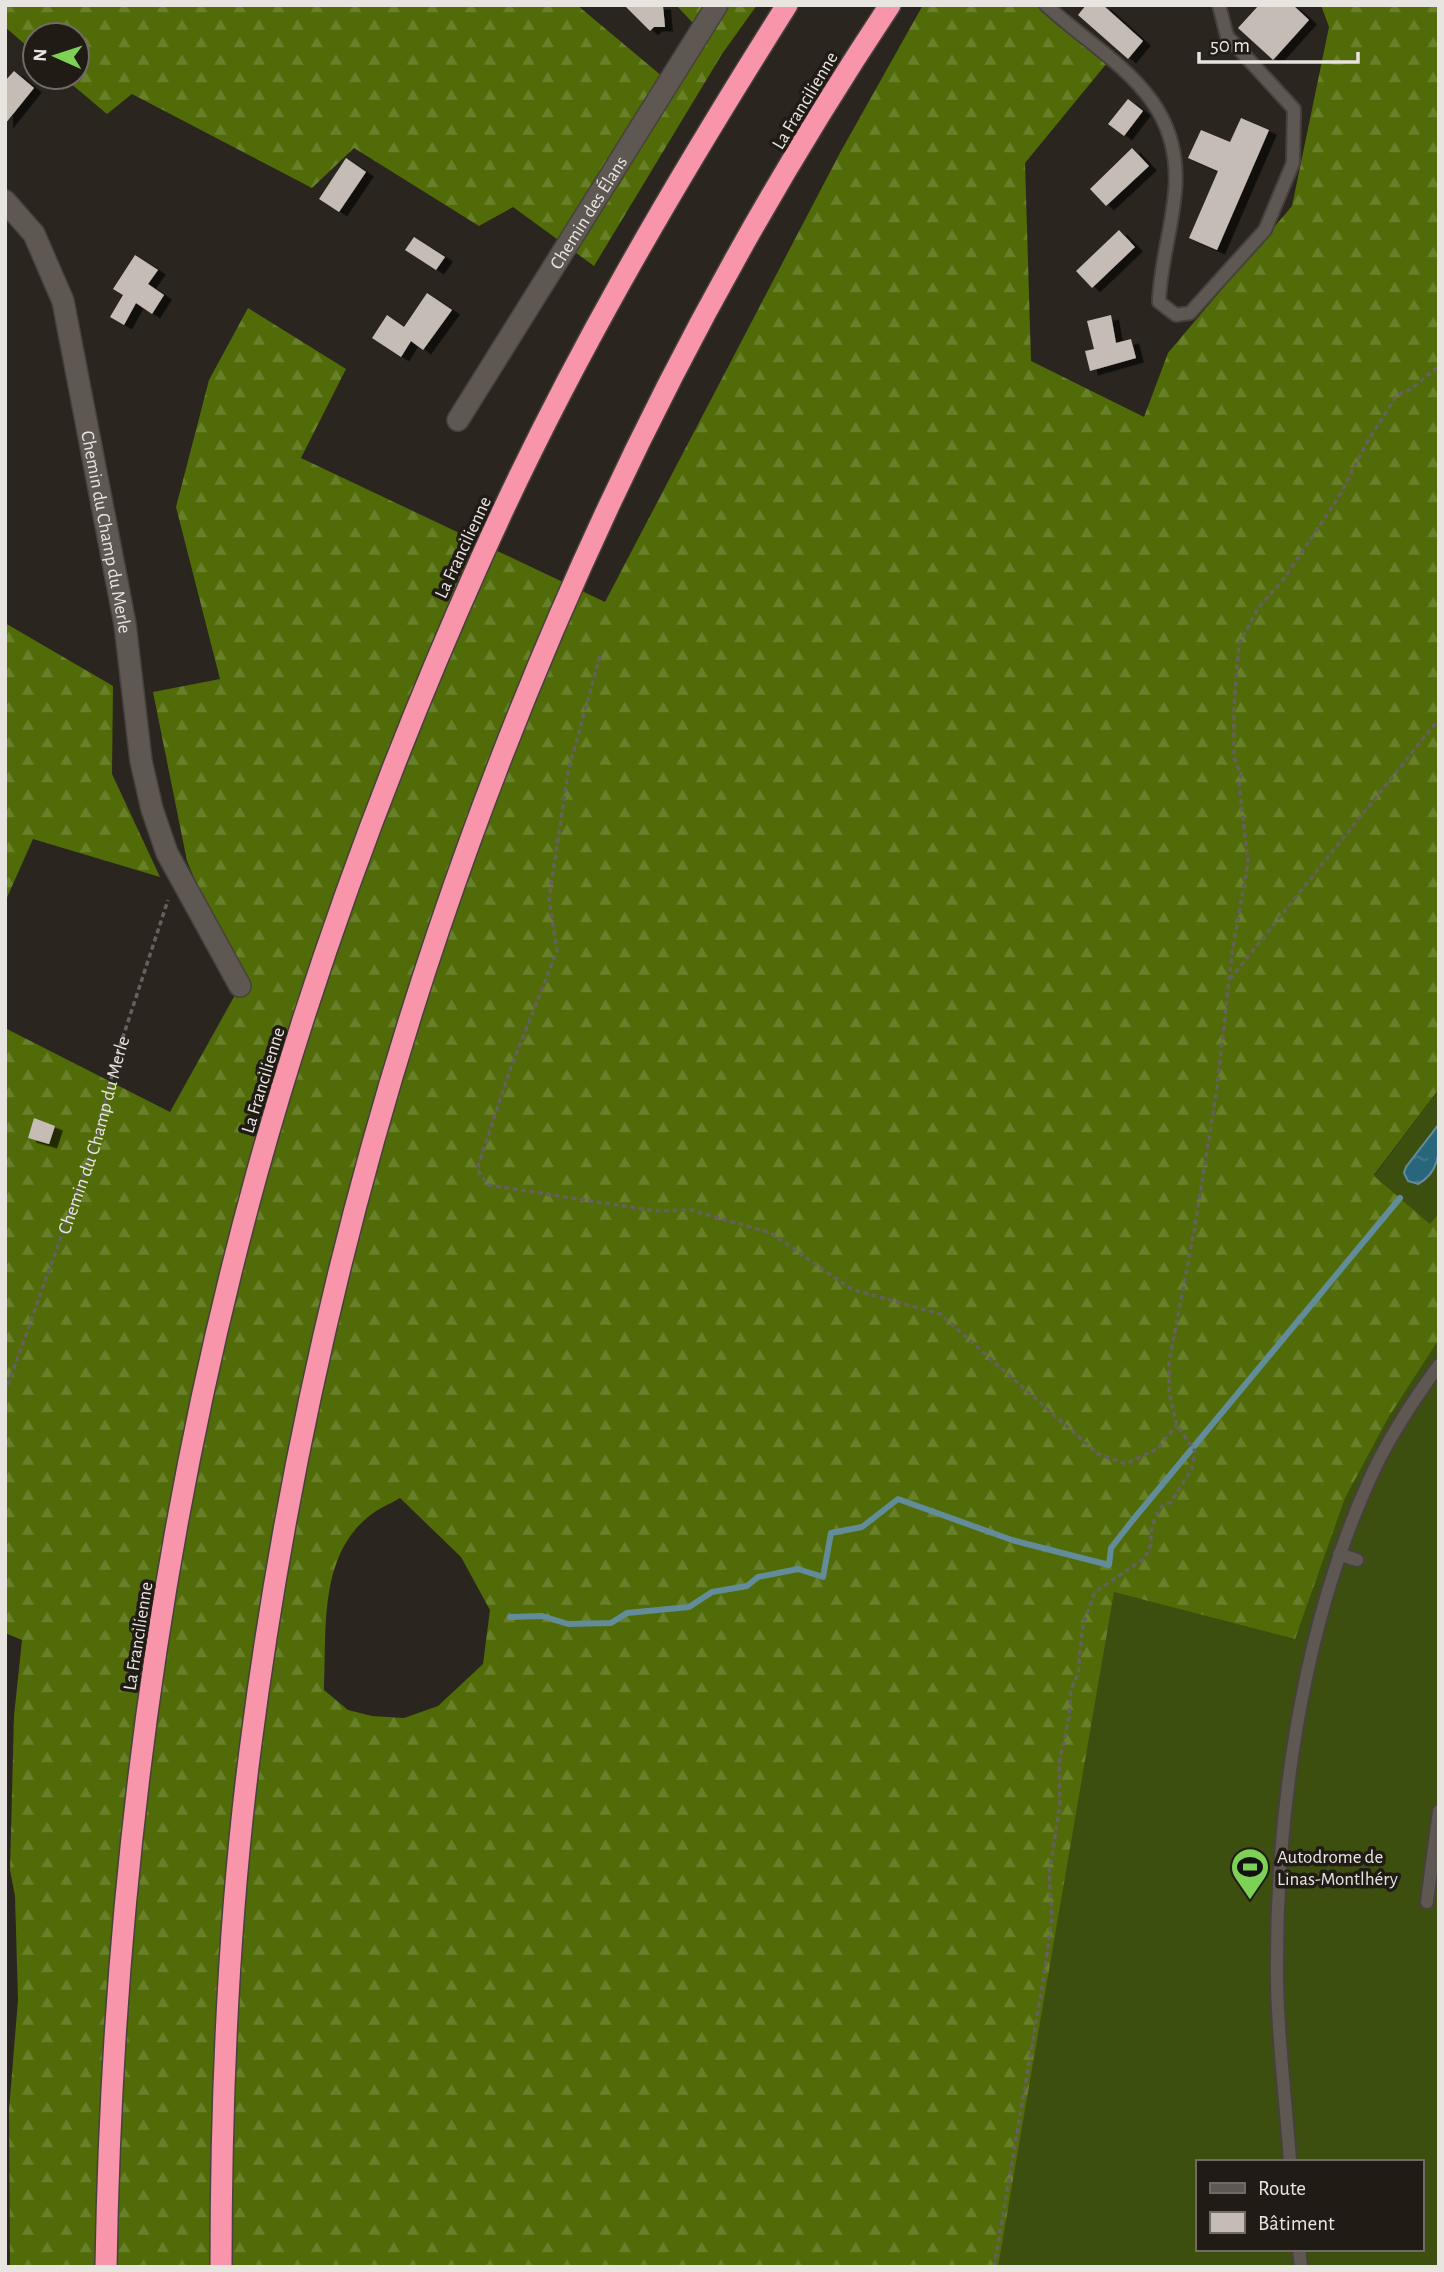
<svg xmlns="http://www.w3.org/2000/svg" width="1444" height="2272" font-family="'Alegreya Sans',sans-serif">
	<defs>
		<pattern id="forest-firs" width="22" height="20" patternUnits="userSpaceOnUse" patternTransform="scale(1.75)"><rect width="22" height="20" fill="#506b07"/><path d="M5 1l3.5 6h-7zM16 11l3.5 6h-7z" fill="#69802b"/></pattern>
		<pattern id="water-ripples" width="26" height="14" patternUnits="userSpaceOnUse" patternTransform="scale(1.75)"><rect width="26" height="14" fill="#28667c"/><path d="M2 4q2-2 4 0t4 0M15 11q2-2 4 0t4 0" fill="none" stroke="#477c8e"/></pattern>
		<filter id="shadow"><feDropShadow dx="8" dy="4.5" stdDeviation="0" flood-color="#0009"/></filter>
	</defs>
	<rect width="100%" height="100%" fill="#2b251f"/>
	<g fill="url(#forest-firs)" fill-rule="evenodd">
		<polygon points="5,5 577,5 675,87 706,37 676,5 757,5 722,54 594,266 513,207 479,226 354,148 312,188 132,94 107,114 63,77 77,77 77,35 35,35 35,53 5,27"/>
		<path d="M 923,5 L 1056,5 L 1054,15 L 1107,63 L 1025,163 L 1031,361 L 1144,417 L 1168,353 L 1292,206 L 1329,27 L 1321,5 L 1439,5 L 1439,1089 L 1374,1175 L 1430,1223 L 1439,1213 L 1439,1339 L 1197,2162 L 1197,2249 L 1295,2267 L 10,2267 L 9,2110 L 18,2000 L 15,1896 L 10,1870 L 14,1716 L 22,1640 L 5,1633 L 5,1028 L 170,1112 L 240,986 L 187,861 L 153,692 L 220,679 L 176,507 L 209,380 L 248,308 L 346,369 L 301,458 L 605,602 L 841,151 ZM 400,1498 L 461,1557 L 490,1610 L 483,1664 L 438,1706 L 404,1718 L 372,1716 L 348,1710 L 324,1690 C 327,1632 318,1558 368,1517 C 377,1509 390,1504 400,1498 Z"/>
		<polygon points="5,623 113,686 112,774 160,877 33,839 5,902"/>
	</g>
	<g fill="#3c4f0f" fill-rule="evenodd">
		<polygon points="1439,1089 1439,1213 1430,1224 1374,1176"/>
		<path d="M 1439,1339 L 1439,2267 L 998,2267 L 1114,1592 L 1295,1639 L 1345,1498 L 1388,1418 ZM 1197,2162 L 1421,2162 L 1421,2249 L 1197,2249 Z"/>
	</g>
	<path fill="url(#water-ripples)" stroke="#628c9a" stroke-width="2" d="M 1439,1124 C 1439,1147 1442,1171 1418,1184 L 1408,1181 L 1404,1173 L 1406,1167 Z"/>
	<g fill="none" stroke-linecap="round" stroke-linejoin="round">
		<polyline stroke="#628c9a" stroke-width="6" points="510,1617 542,1616 568,1624 611,1623 627,1613 689,1607 712,1592 747,1586 758,1577 798,1569 823,1577 831,1533 862,1527 898,1499 1012,1540 1109,1565 1111,1548 1132,1521 1400,1198"/>
	</g>
	<g fill="#c5bcb6" filter="url(#shadow)">
		<polygon points="624,5 663,5 665,27 654,27 650,31"/>
		<polygon points="1086,5 1103,5 1143,41 1128,59 1078,15"/>
		<polygon points="1259,5 1293,5 1309,20 1273,60 1238,28"/>
		<polygon points="14,71 34,88 5,124 5,81"/>
		<polygon points="1128,99 1143,111 1124,136 1108,124"/>
		<polygon points="1241,118 1269,130 1217,250 1189,238 1218,171 1188,158 1201,130 1230,142"/>
		<polygon points="1132,148 1149,166 1106,206 1090,189"/>
		<polygon points="346,158 366,172 339,212 319,199"/>
		<polygon points="1119,230 1135,247 1092,288 1076,271"/>
		<polygon points="414,237 445,257 436,270 405,250"/>
		<polygon points="135,255 158,270 148,284 164,295 152,314 136,303 124,325 110,317 123,295 113,289"/>
		<polygon points="427,293 452,310 423,350 411,341 401,357 372,338 387,315 404,327"/>
		<polygon points="1111,315 1116,343 1131,339 1136,358 1090,371 1085,351 1094,349 1087,321"/>
		<polygon points="34,1118 55,1126 49,1144 28,1138"/>
	</g>
	<g fill="none" stroke-linecap="round" stroke-linejoin="round">
		<defs>
			<g id="lane">
				<path d="M 1046,5 C 1107,61 1184,94 1175,192 C 1172,229 1160,265 1159,302 L 1176,315 L 1190,313 L 1265,230 L 1293,163 L 1294,109 L 1227,36 L 1219,5"/>
				<polyline points="1339,1554 1357,1560"/>
				<polyline points="1427,1902 1439,1811"/>
				<path d="M 1290,2162 C 1286,2102 1278,2041 1277,1982 C 1275,1819 1301,1632 1368,1483 C 1386,1441 1412,1402 1439,1365"/>
				<polyline points="1299,2249 1301,2267"/>
			</g>
			<g id="street">
				<path id="s2" d="M 5,201 L 34,234 L 63,301 L 125,624 L 141,761 L 152,809 L 167,853 L 240,986"/>
				<path id="s3" d="M 458,420 L 717,5"/>
			</g>
			<g id="highway">
				<path d="M 106,2267 C 112,1899 159,1528 257,1173 C 315,965 391,760 479,563 C 565,369 674,184 787,5"/>
				<path d="M 221,2267 C 221,2095 228,1922 250,1751 C 329,1132 544,526 890,5"/>
			</g>
		</defs>
		<use href="#lane" stroke="#47413d" stroke-width="16"/>
		<use href="#street" stroke="#47413d" stroke-width="24"/>
		<use href="#highway" stroke="#47413d" stroke-width="24"/>
		<g stroke="#65605b" stroke-width="3.5" stroke-dasharray="5 3.5" stroke-linecap="butt">
			<polyline points="600,656 568,772 549,899 557,951 510,1070 477,1169 488,1185 655,1211 691,1210 771,1233 851,1289 940,1314 1098,1454 1126,1464 1157,1449 1177,1425"/>
			<polyline points="1230,979 1439,719"/>
			<path id="s1" d="M 5,1393 L 94,1145 L 118,1052 L 168,900"/>
			<polyline points="994,2267 1043,1982 1052,1918 1049,1874 1060,1805 1059,1763 1069,1718 1071,1689 1078,1674 1083,1624 1095,1592 1145,1558 1151,1544 1151,1532 1155,1518 1161,1507 1171,1502 1192,1469 1195,1451 1177,1425 1169,1393 1169,1362 1194,1232 1217,1088 1232,953 1248,862 1239,784 1241,774 1234,758 1234,705 1239,644 1259,607 1284,579 1340,495 1366,444 1397,395 1411,389 1439,366"/>
		</g>
		<use href="#lane" stroke="#5f5852" stroke-width="12"/>
		<use href="#street" stroke="#5f5852" stroke-width="21"/>
		<use href="#highway" stroke="#f995ab" stroke-width="21"/>
	</g>
	<defs>
		<symbol id="stadium-pin" viewBox="-11 -11 22 30"><path d="M0 17L-7.5 6A9.5 9.5 0 1 1 7.5 6Z" fill="#7dd154" stroke="#211b16"/><path d="M0-5a6.5 5 0 1 0 0 10a6.5 5 0 1 0 0-10ZM-3.5-1.8h7v3.6h-7Z" fill="#111"/></symbol>
	</defs>
	<g fill-rule="evenodd">
		<use href="#stadium-pin" x="1228" y="1845" width="44" height="60"/>
	</g>
	<g text-anchor="middle" stroke-width="7" stroke-linejoin="round" paint-order="stroke">
		<g font-size="19" fill="#e8e4e0" stroke="#211b16">
			<text transform="translate(804 100) rotate(-59)" y="7">La Francilienne</text>
			<text dy="7" stroke="none"><textPath href="#s3" startOffset="245">Chemin des Élans</textPath></text>
			<text dy="7" stroke="none"><textPath href="#s2" startOffset="352">Chemin du Champ du Merle</textPath></text>
			<text transform="translate(462 547) rotate(-65)" y="7">La Francilienne</text>
			<text transform="translate(262 1080) rotate(-73)" y="7">La Francilienne</text>
			<text dy="7" stroke="none"><textPath href="#s1" startOffset="273">Chemin du Champ du Merle</textPath></text>
			<text transform="translate(137 1636) rotate(-81)" y="7">La Francilienne</text>
		</g>
		<g font-size="19" fill="#e8e4e0" stroke="#211b16" text-anchor="start">
			<text x="1277" y="1863">Autodrome de<tspan x="1277" dy="22">Linas-Montlhéry</tspan></text>
		</g>
	</g>
	<rect width="1444" height="2272" fill="none" stroke="#e8e4e0" stroke-width="14"/>
	<rect x="1196" y="2160" width="228" height="91" fill="#211b16" stroke="#716b67" stroke-width="2"/>
	<rect x="1210" y="2183" width="35" height="10" fill="#5f5852" stroke="#716b67" stroke-width="2"/>
	<text x="1258" y="2195" font-size="21" fill="#e8e4e0">Route</text>
	<rect x="1210" y="2212" width="35" height="21" fill="#c5bcb6" stroke="#716b67" stroke-width="2"/>
	<text x="1258" y="2230" font-size="21" fill="#e8e4e0">Bâtiment</text>
	<g transform="translate(56 56) rotate(273)"><circle r="33" fill="#211b16" stroke="#716b67" stroke-width="2"/>
	<path d="M0-5L12 26L0 18L-12 26Z" fill="#7dd154"/>
	<text y="-10" font-size="19" font-weight="bold" text-anchor="middle" fill="#e8e4e0">N</text>
	</g>
	<path d="M1199 52v10h159v-10" fill="none" stroke="#e8e4e0" stroke-width="3.5"/>
	<text x="1210" y="52" font-size="21" fill="#e8e4e0" stroke="#211b16" stroke-width="5" paint-order="stroke">50 m</text>
</svg>
